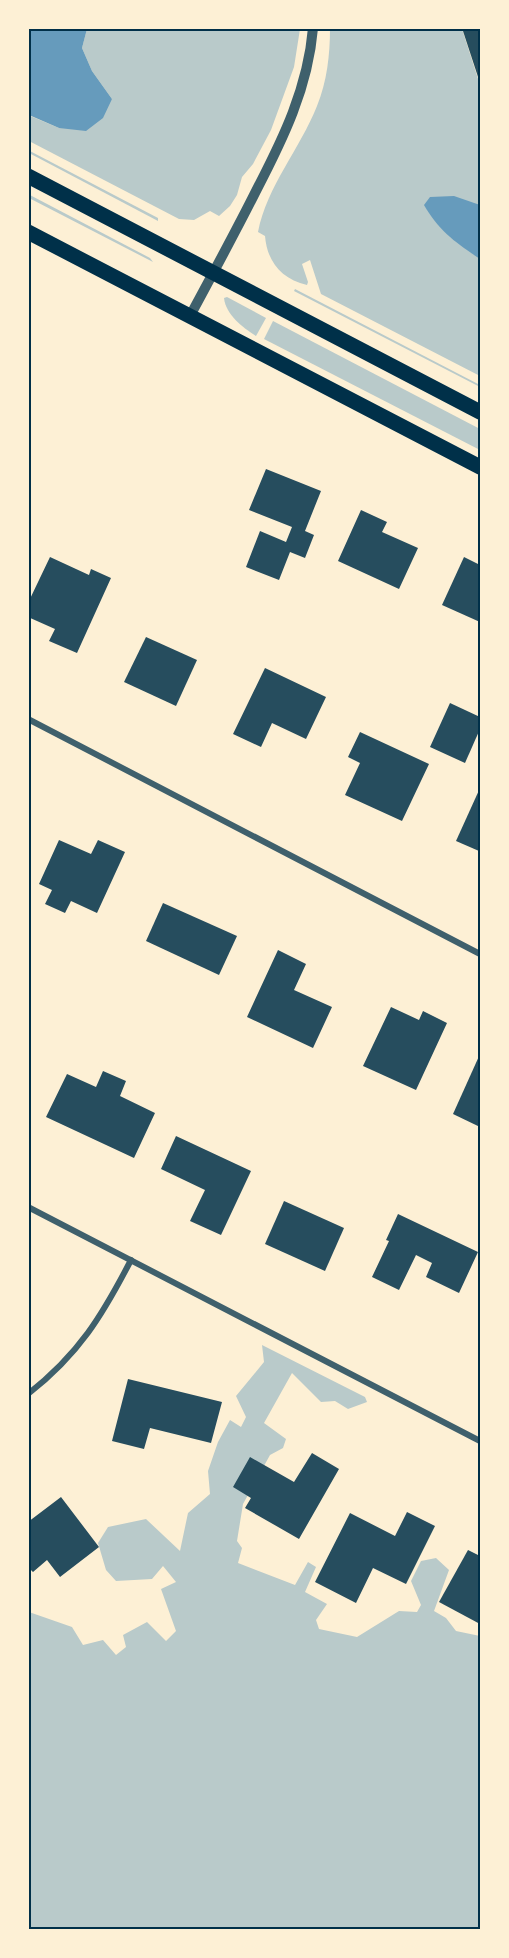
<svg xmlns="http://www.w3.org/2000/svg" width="509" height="1958" font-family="Quicksand,sans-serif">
	<rect width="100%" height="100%" fill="#fdf0d5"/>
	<g fill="#b9caca">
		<polygon points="87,29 300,29 294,67 271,130 253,164 242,177 237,195 230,206 219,216 210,211 194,220 179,219 29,141 28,115 59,128 112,99 92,71 82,48"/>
		<path d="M 330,29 L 462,29 L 480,85 L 480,376 L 321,294 L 310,260 L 302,264 L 308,282 L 307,285 C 281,279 267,261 265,236 L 258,232 C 267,186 300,149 317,106 C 327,82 330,54 330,29 Z"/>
		<polygon points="28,150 158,218 158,221 29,153"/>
		<polygon points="28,194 150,258 153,262 29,198"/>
		<polygon points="295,289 480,385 480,387 294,291"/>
		<path d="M 227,297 L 266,318 L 256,336 C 242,327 226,315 224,298 Z"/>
		<polygon points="273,321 480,429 480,450 264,339"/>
		<polygon points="262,1345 365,1397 367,1402 348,1409 335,1401 321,1402 292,1373 264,1423 286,1439 283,1448 270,1455 243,1504 237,1541 242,1548 238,1563 295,1585 308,1562 316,1567 305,1592 327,1604 316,1620 319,1629 357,1637 399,1611 417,1612 421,1605 411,1581 421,1561 436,1558 449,1570 434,1611 446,1618 456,1631 480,1636 480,1929 29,1930 29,1612 72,1627 83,1645 103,1640 116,1655 126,1647 123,1635 147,1622 166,1641 176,1631 161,1589 176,1582 163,1566 152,1579 116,1581 106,1570 98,1543 108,1527 146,1519 180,1551 188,1513 210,1494 208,1471 218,1442 230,1420 241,1427 246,1417 236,1396 264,1362"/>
	</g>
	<g fill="#669bbc">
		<polygon points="29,28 87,29 82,48 92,71 112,99 103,118 86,131 59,128 29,115"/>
		<path d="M 454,196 L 480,205 L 480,259 C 456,243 439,231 424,205 L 430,197 Z"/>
	</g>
	<g fill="#264d5e">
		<polygon points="462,28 480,28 480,83"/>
		<polygon points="266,469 321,491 305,531 314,535 305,558 290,552 279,580 246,567 260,531 286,542 292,527 249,510"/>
		<polygon points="361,510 387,522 382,532 418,548 399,589 338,561"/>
		<polygon points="50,557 89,575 91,569 111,578 77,653 49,641 55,629 28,617 28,603"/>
		<polygon points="464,557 480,565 480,622 442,605"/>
		<polygon points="146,637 197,660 176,706 124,682"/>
		<polygon points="265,668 326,697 306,739 272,723 261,747 233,734"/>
		<polygon points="450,703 480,717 480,729 465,763 430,747"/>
		<polygon points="360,732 429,764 402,821 345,795 360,763 348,757"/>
		<polygon points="480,788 480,847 479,851 456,841"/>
		<polygon points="59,840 91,854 98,840 125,852 97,913 71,901 65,913 45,904 52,890 39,884"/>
		<polygon points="163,903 237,936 219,975 146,941"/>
		<polygon points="278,950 306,964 294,990 332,1007 313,1048 247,1017"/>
		<polygon points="391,1007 419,1020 423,1011 447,1023 416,1090 363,1066"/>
		<polygon points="480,1054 480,1127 453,1114"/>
		<polygon points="103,1071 126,1081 120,1096 155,1113 134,1158 46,1117 67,1074 96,1087"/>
		<polygon points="176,1136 251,1171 221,1235 190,1221 205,1190 161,1169"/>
		<polygon points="284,1201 344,1228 325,1271 265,1244"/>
		<polygon points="398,1214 478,1252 459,1293 426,1277 432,1263 416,1255 399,1290 372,1277 389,1241 386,1240"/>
		<polygon points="128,1379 222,1402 211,1443 150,1428 144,1449 112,1441"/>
		<polygon points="312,1453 339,1469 299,1539 245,1508 251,1498 233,1487 250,1457 294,1482"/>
		<polygon points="61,1497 99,1547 60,1577 47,1560 33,1572 28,1567 28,1522"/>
		<polygon points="407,1512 435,1526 406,1584 373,1568 356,1603 315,1582 350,1513 395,1536"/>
		<polygon points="468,1550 480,1556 480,1624 439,1602"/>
	</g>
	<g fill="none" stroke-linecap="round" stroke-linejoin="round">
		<g stroke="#3f606c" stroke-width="6">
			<polyline points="28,719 480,954"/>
			<polyline points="28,1207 480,1441"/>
			<path d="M 28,1394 C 79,1354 102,1316 131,1260"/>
		</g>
		<path stroke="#3f606c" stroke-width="10" d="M 190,316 C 212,275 235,233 256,191 C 283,139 308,88 313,28"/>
		<g stroke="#003049" stroke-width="15">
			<polyline points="28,176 480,412"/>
			<polyline points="28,232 480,467"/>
		</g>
	</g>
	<rect width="509" height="1958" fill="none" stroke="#fdf0d5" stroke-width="60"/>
	<rect x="30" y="30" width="449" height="1898" fill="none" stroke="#003049" stroke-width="2"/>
</svg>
